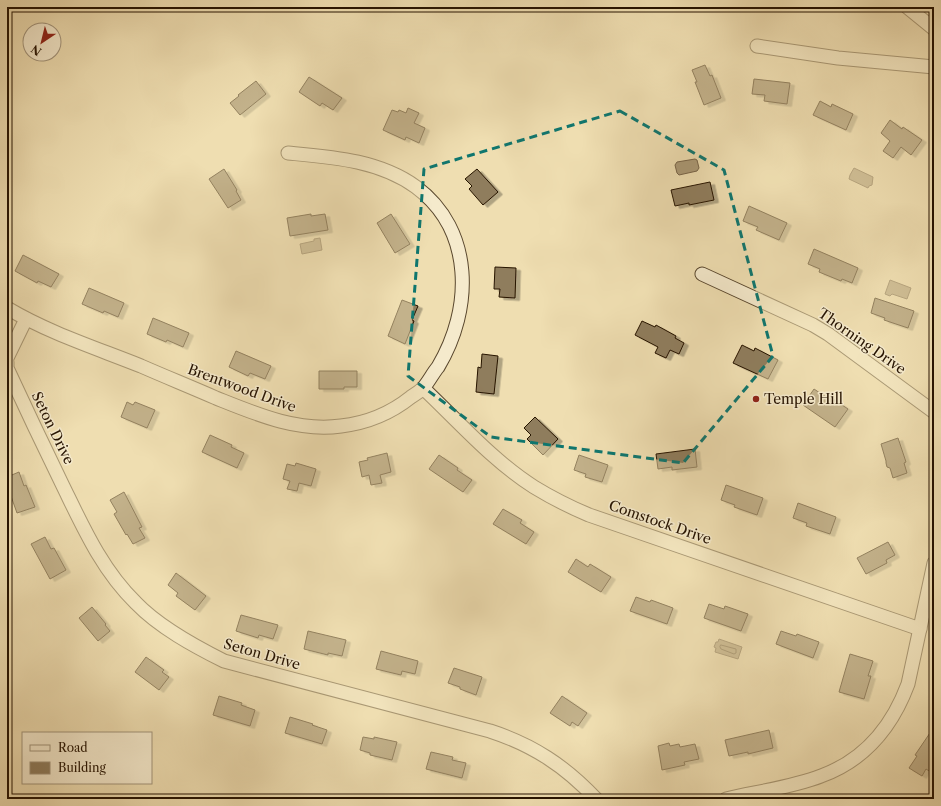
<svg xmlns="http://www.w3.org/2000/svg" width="941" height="806" font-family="'Libre Caslon Text',serif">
	<defs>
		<filter id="shadow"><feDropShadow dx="4.5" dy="2.5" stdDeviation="0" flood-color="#0004"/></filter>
	</defs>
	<rect width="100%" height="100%" fill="#efdeb1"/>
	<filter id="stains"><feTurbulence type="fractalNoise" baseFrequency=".005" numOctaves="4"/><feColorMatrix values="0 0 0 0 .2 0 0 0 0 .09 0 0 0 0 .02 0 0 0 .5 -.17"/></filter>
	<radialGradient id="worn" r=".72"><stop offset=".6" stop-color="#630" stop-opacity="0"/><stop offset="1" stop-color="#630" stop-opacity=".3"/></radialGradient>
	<g fill="#ab9975" stroke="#766347">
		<polygon points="695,159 697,160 699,168 697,171 679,175 677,173 675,165 677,162"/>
		<polygon points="854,168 873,177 872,185 869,186 868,188 849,179 850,175"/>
		<polygon points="320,238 322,250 302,254 300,244 314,241 314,239"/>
		<polygon points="890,280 911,288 907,299 892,294 890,296 885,294"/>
		<polygon points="719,639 742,647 738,659 715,652 716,648 714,647 716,642 718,642"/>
	</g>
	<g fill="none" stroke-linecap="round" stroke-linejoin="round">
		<polygon stroke="#68563b" stroke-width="1" points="721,645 736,649 736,653 734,654 721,649 720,647"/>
	</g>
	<g fill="#8f7d5d" stroke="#261301" filter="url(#shadow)">
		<polygon points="705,65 710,76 712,75 721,98 704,105 695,82 697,82 692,70"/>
		<polygon points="309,77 342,98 333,110 322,103 320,106 299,92"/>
		<polygon points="754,79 790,83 787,104 764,101 765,95 752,94"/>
		<polygon points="256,81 266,94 240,115 230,103 239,96 238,95"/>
		<polygon points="820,101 831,107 832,104 853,114 846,130 813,115"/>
		<polygon points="408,108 419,113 414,123 425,128 419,143 406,137 405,140 383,130 392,110 398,112 399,110 406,113"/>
		<polygon points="890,120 902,129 903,127 922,140 911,155 901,147 893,158 883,151 890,141 881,133"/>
		<polygon points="224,169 237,190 236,191 241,200 228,208 209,179"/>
		<polygon points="477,169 498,192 483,205 469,189 472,186 465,179"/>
		<polygon points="710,182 714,200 689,205 689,203 675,206 671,190"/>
		<polygon points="749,206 787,223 779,240 756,230 758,227 743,221"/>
		<polygon points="311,214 311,216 325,214 328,230 290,236 287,218"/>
		<polygon points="391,214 410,244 395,253 377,223"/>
		<polygon points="814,249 858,268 852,283 842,279 841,281 819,272 820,269 808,264"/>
		<polygon points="23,255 59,274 51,287 38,281 37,283 15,271"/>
		<polygon points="495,267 516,268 515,298 499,297 500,289 494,289"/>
		<polygon points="89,288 124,303 118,317 104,311 103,313 82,304"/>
		<polygon points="875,298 914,311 908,328 884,320 885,318 871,313"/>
		<polygon points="402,300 418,306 412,320 414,321 405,344 388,336"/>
		<polygon points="153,318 189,333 183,347 167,340 166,342 147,334"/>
		<polygon points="642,321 655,327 656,325 676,336 675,338 684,343 679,354 670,350 666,358 655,353 658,347 635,335"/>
		<polygon points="742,345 754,351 755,348 778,360 768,379 733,363"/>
		<polygon points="236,351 271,366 265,379 250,373 248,376 229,367"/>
		<polygon points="482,354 498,356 494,394 476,392 478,367 481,368"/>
		<polygon points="319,371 357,371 357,387 344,387 344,389 319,389"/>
		<polygon points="814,389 826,397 827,395 848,409 835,427 803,405"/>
		<polygon points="127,402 133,405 135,402 155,410 147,428 121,417"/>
		<polygon points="535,417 558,439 543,455 527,439 531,435 524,428"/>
		<polygon points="210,435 232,445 231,447 244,453 237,468 202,452"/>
		<polygon points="898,438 906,462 904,463 907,473 893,478 890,468 887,467 886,463 886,461 881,444"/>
		<polygon points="695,449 697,467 672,470 672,467 658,469 656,454"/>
		<polygon points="387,453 391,472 380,475 382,483 371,485 369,475 362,477 359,462 368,460 367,458"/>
		<polygon points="439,455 458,468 457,470 472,480 463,492 429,469"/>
		<polygon points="579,455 608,465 602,482 585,477 586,474 574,470"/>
		<polygon points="296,463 316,469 311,486 299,483 297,491 287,489 290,481 283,479 287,464 295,466"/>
		<polygon points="19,472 24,486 26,485 35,507 17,513 7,485 7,477"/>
		<polygon points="726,485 763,498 757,515 734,507 735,505 721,500"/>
		<polygon points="124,492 142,527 139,528 145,538 133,544 127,534 126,535 114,514 117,512 110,500"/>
		<polygon points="798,503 836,517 830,534 806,526 807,523 793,518"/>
		<polygon points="503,509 522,520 520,523 534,532 526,544 493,524"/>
		<polygon points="45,537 51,549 54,548 66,570 50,579 31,544"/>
		<polygon points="888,542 895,555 886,560 887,563 866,574 857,558"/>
		<polygon points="576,559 588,567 590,564 611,577 601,592 568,572"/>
		<polygon points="176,573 206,596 195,610 176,596 178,593 168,585"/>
		<polygon points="636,597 650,602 651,600 673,608 667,624 630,611"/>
		<polygon points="709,604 724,609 725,606 748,614 741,631 704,618"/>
		<polygon points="92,607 106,624 105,625 110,631 98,641 79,618"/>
		<polygon points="241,615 278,625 273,639 259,635 258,638 236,631"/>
		<polygon points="308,631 346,640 342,656 328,653 328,655 304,649"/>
		<polygon points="781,631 796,636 797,634 819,642 813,658 776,644"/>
		<polygon points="381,651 418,661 415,674 402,671 401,675 376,669"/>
		<polygon points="850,654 873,661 868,676 871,676 864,699 839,692"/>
		<polygon points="146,657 164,670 162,672 169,677 159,690 135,672"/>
		<polygon points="454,668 482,677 476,695 460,689 460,687 448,683"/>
		<polygon points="219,696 242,703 241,705 255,710 250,726 213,715"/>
		<polygon points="562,696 587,713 578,726 572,722 570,726 550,713"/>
		<polygon points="290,717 313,724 312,725 327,730 322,744 285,733"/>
		<polygon points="934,727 934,774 926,769 922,776 909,768 917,756 915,755"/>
		<polygon points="769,730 773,748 748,754 748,752 729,756 725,740"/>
		<polygon points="363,737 374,739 374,737 397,742 392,760 370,755 370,753 360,750"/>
		<polygon points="669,743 670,746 679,744 680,747 695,744 699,759 684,762 685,765 662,770 658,746"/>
		<polygon points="431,752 453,757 452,760 466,763 462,778 426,769"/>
	</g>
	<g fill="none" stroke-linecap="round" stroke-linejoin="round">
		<defs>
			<g id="minor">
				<polyline points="907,7 934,29"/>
				<polyline points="757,46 838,58 934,67"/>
				<polyline points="702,274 813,325 828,334 934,412"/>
				<path d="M 7,308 C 49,333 96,348 141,366 C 166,377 191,387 216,398 C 256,414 297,432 341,426 C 367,423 391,413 411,397 C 415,394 421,391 424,387 C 429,381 433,373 438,367 C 473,309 474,230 416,187 C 379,160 331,157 288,153"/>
				<polyline points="7,358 26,319"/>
				<path d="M 7,362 L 7,368 C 25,407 44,447 63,486 C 83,527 102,570 136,603 C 159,627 194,646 224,661 L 490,731 C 533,745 565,766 596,799"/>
				<path d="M 423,388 C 459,422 493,461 534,487 C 552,498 570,507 589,515 L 920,629"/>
				<path d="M 726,799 C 756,792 793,787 821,776 C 865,760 892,727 908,684 L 934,563"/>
			</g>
		</defs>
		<use href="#minor" stroke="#58462d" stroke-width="15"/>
		<use href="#minor" stroke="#f5eacc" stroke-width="13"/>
	</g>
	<path d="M0 0H941V806H0ZM 620,111 L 724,170 L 773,356 L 683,463 L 491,437 L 408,376 L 424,169 Z" fill="#efdeb1" fill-opacity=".55" fill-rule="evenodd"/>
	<path fill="none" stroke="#0f766e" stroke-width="3" stroke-dasharray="8 5" stroke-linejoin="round" d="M 620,111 L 724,170 L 773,356 L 683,463 L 491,437 L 408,376 L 424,169 Z"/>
	<circle fill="#8f2418" stroke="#f5eacc" stroke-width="1.5" cx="756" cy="399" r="4"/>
	<g text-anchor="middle" stroke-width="3" stroke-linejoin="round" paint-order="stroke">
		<g font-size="14" fill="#261301" stroke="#f5eacc">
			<text transform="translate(862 341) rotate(35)" y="5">Thorning Drive</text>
			<text transform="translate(242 388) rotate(20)" y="5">Brentwood Drive</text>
			<text transform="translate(53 428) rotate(64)" y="5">Seton Drive</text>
			<text transform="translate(660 522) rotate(19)" y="5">Comstock Drive</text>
			<text transform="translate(262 654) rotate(16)" y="5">Seton Drive</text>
		</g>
		<g font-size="14" fill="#261301" stroke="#f5eacc" text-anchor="start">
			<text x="764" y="404">Temple Hill</text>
		</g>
	</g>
	<rect width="941" height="806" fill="none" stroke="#efdeb1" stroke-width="24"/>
	<rect x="8" y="8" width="925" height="790" fill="none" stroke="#261301" stroke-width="2"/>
	<rect x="12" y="12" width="917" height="782" fill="none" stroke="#261301"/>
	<rect x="22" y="732" width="130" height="52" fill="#f5eacc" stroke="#a2947b"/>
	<rect x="30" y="745" width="20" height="6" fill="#f5eacc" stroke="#a2947b"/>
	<text x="58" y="752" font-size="12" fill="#261301">Road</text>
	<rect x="30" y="762" width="20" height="12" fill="#8f7d5d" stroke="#a2947b"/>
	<text x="58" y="772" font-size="12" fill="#261301">Building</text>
	<g transform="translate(42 42) rotate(215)"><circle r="19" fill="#f5eacc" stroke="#a2947b"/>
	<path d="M0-3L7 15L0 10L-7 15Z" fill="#8f2418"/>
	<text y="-6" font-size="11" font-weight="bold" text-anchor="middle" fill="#261301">N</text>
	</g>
	<rect width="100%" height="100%" filter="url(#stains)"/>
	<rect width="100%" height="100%" fill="url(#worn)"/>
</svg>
